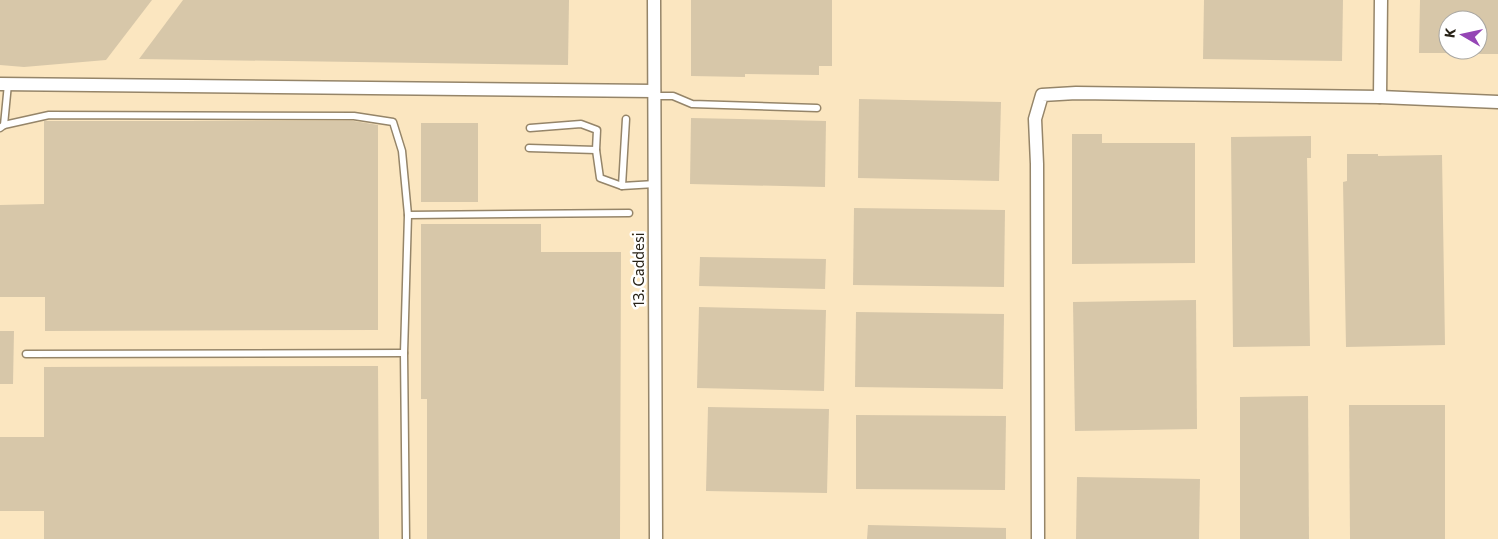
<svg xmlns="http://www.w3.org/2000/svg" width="1498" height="539" font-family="Commissioner,sans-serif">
	<rect width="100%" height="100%" fill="#fef1d8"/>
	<path fill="#fbe6c0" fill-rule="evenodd" d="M 0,0 L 1498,0 L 1498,539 L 0,539 ZM 1448,20 L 1478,20 L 1478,50 L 1448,50 Z"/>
	<g fill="#d7c7a9">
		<polygon points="0,0 152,0 106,60 24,67 0,65"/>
		<polygon points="183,0 569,0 568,65 139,59"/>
		<polygon points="691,0 832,0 832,66 819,66 819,75 745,74 745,77 691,76"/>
		<polygon points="1204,0 1343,0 1342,61 1203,59"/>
		<polygon points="1420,0 1498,0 1498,54 1478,54 1478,20 1448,20 1448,53 1419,53"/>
		<polygon points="859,99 1001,102 999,181 858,178"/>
		<polygon points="691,118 826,121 825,187 690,184"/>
		<polygon points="44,121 354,121 378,125 378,330 45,331 45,297 0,297 0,205 44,204"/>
		<rect x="421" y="123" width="57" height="79"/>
		<polygon points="1072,134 1102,134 1102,143 1195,143 1195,263 1072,264"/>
		<polygon points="1311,136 1311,158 1307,158 1310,346 1233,347 1231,137"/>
		<polygon points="1347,154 1378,154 1378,156 1442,155 1445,345 1346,347 1343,182 1347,181"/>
		<polygon points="854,208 1005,210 1004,287 853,285"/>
		<polygon points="421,224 541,224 541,252 621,252 620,539 427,539 427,399 421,399"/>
		<polygon points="700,257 826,259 825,289 699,286"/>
		<polygon points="1196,300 1197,429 1075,431 1073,302"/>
		<polygon points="699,307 826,310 824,391 697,388"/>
		<polygon points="856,312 1004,314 1003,389 855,387"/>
		<polygon points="0,331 14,331 13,384 0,384"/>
		<polygon points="378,366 379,539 44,539 44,511 0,511 0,437 44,437 44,367"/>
		<polygon points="1308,396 1309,539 1240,539 1240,397"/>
		<polygon points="1349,405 1445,405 1445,539 1350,539"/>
		<polygon points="708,407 829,409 827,493 706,491"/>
		<polygon points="856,415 1006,416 1005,490 856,489"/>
		<polygon points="1077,477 1200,479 1199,539 1076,539"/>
		<polygon points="868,525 1006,528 1006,539 867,539"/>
	</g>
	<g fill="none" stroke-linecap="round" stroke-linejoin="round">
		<defs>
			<g id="service">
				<polyline points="654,96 673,96 692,104 817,108"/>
				<polyline points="4,125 49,115 354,116 393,122 402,151 408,215 404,353 406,539"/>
				<polyline points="0,128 4,125 8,84"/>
				<polyline points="530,128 581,124 597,130 596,150 600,178 622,186 655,184"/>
				<polyline points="529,148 596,150"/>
				<polyline points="622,186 626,119"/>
				<polyline points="408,215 629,213"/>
				<polyline points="26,354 404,353"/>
			</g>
			<g id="minor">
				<polyline points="654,0 656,539"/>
				<polyline points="0,84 654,91"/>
				<polyline points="1380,97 1381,0"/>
				<polyline points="1038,539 1037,164 1035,119 1042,95 1076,93 1380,97 1498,102"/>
			</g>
		</defs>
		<use href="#service" stroke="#958569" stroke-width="9"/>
		<use href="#minor" stroke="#958569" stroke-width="15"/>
		<use href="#service" stroke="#fff" stroke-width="6"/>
		<use href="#minor" stroke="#fff" stroke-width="12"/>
	</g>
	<g text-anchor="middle" stroke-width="5" stroke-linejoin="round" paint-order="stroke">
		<g font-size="15" fill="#282217" stroke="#fff">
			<text transform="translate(639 270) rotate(-90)" y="5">13. Caddesi</text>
		</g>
	</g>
	<g transform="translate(1463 35) rotate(279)"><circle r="24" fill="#ffffff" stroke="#a9a7a2"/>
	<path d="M0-4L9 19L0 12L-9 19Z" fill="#9545b5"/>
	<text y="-8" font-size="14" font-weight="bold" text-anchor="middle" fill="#282217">K</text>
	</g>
</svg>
